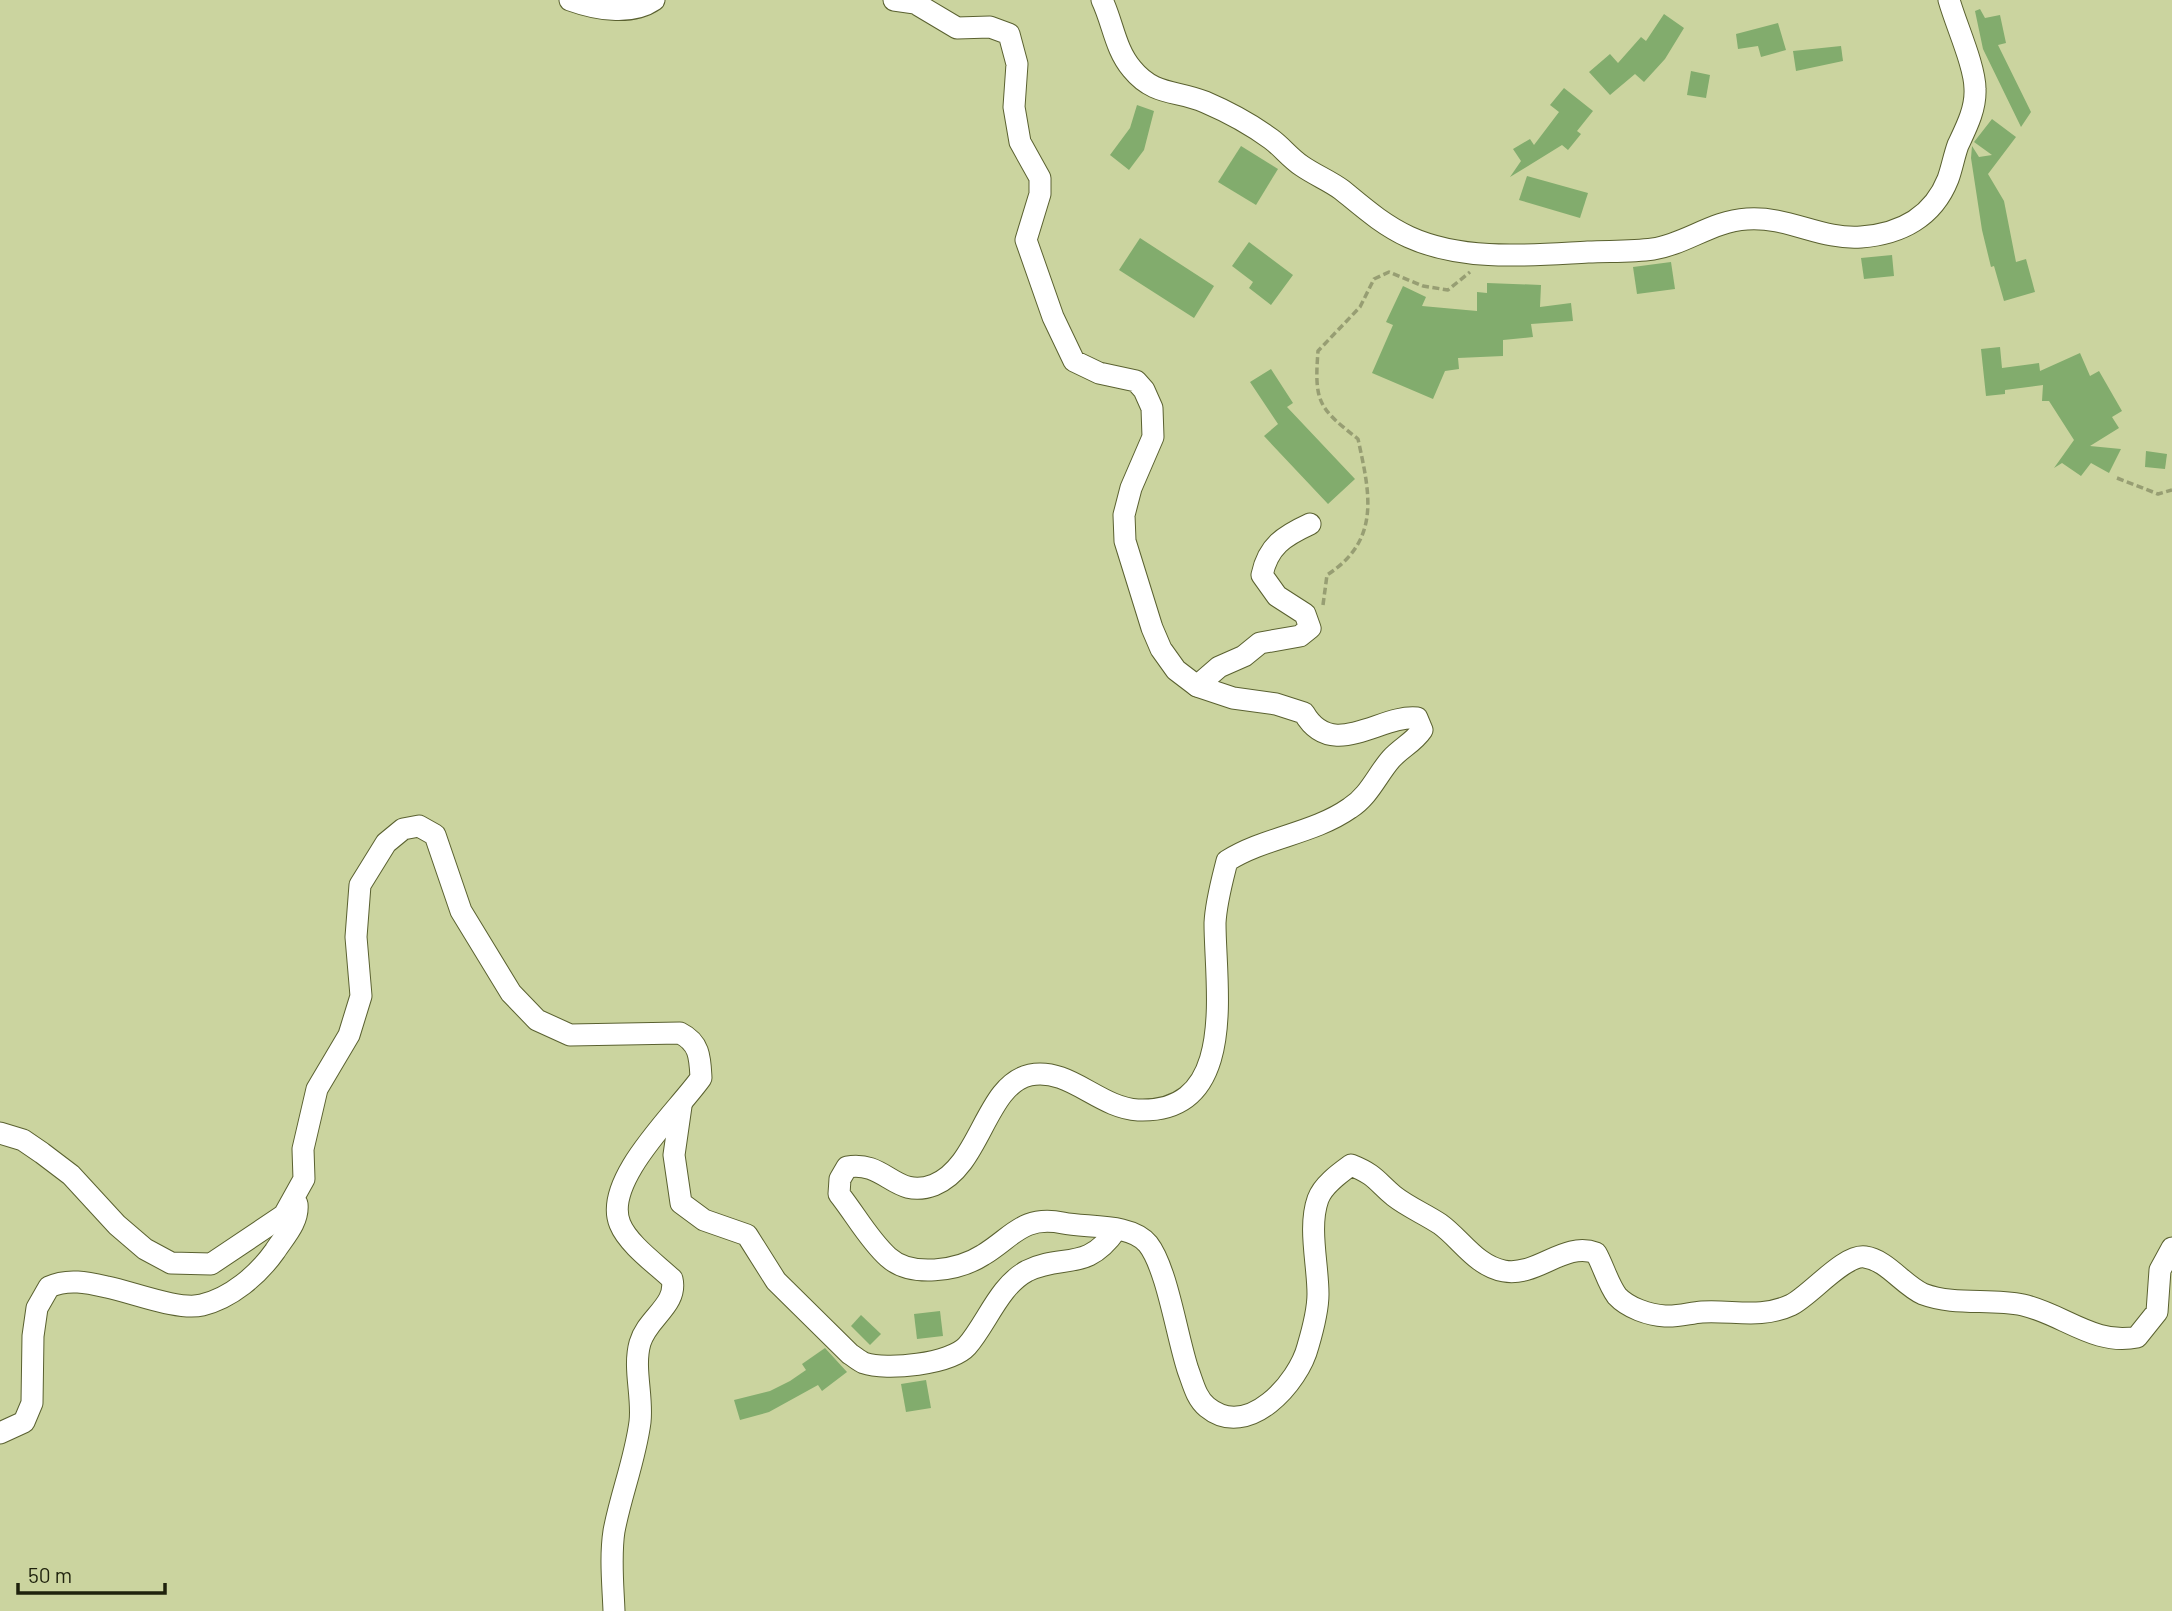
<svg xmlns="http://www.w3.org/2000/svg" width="2172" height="1611" font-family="Barlow,sans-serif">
	<rect width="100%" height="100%" fill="#cbd49f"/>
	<g fill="#82ac6d">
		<polygon points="1980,9 1985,18 2000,15 2006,43 1998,45 2031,112 2021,127 1983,49 1975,11"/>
		<polygon points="1664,14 1684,28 1665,59 1644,82 1635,74 1610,95 1589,72 1610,54 1618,63 1641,37 1646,41"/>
		<polygon points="1778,23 1786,50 1761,57 1758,46 1738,49 1736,34"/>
		<polygon points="1841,46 1843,61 1796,71 1793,51"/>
		<polygon points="1691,71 1710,75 1706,98 1687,95"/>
		<polygon points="1564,88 1593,111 1577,131 1581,134 1568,150 1562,145 1510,177 1521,161 1513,149 1530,139 1534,145 1559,112 1550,105"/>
		<polygon points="1137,105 1154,111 1144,150 1129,170 1110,155 1130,128"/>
		<polygon points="1992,119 2016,137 1988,174 2004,201 2016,262 2026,259 2035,292 2004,301 1994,266 1991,267 1982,230 1971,158 1972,146 1979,157 1992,155 1974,142"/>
		<polygon points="1241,146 1278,169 1256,205 1218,182"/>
		<polygon points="1527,176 1588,193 1580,218 1519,200"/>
		<polygon points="1140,238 1214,286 1194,318 1119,270"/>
		<polygon points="1249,242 1293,275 1271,305 1249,288 1253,282 1232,266"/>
		<polygon points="1892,255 1894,276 1864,279 1861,258"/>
		<polygon points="1671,262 1675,289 1637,294 1633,267"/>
		<polygon points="1487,283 1541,285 1540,307 1571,303 1573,321 1531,324 1533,337 1503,340 1503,356 1458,358 1459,369 1445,371 1433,399 1372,373 1393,325 1386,322 1403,286 1426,297 1422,306 1477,311 1477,292 1487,293"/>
		<polygon points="2000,347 2002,368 2039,363 2040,371 2080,353 2090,376 2099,371 2122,411 2112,417 2119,428 2090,446 2121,449 2109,473 2091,463 2081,476 2062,463 2054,468 2074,440 2049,401 2042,401 2043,385 2005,390 2005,394 1986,396 1981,349"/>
		<polygon points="1271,369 1293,403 1287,407 1355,479 1328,504 1264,436 1278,424 1250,382"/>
		<polygon points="2146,451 2167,454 2165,469 2145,467"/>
		<polygon points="940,1311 943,1336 917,1339 914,1314"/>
		<polygon points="861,1315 881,1334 870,1345 851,1326"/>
		<polygon points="825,1348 847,1372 822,1391 818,1385 769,1412 740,1420 734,1400 770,1391 790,1381 806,1370 802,1364"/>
		<polygon points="926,1380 931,1408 906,1412 901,1384"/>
	</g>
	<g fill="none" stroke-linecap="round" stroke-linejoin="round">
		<defs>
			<g id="minor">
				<path d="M 570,0 C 595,9 631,16 654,0"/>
				<path d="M 894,0 L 915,3 L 957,28 L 990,27 L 1009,34 L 1017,64 L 1014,107 L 1020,142 L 1040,178 L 1040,194 L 1026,240 L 1053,317 L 1074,361 L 1099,373 L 1136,381 L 1144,390 L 1152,408 L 1153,437 L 1131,488 L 1124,515 L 1125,541 L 1152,628 L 1161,649 L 1176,670 L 1197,686 L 1233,698 L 1276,704 L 1304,713 C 1332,762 1381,714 1417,718 L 1422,730 C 1414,742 1401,748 1391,759 C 1377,775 1369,796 1350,808 C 1313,834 1265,837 1227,861 C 1222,881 1216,902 1215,923 C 1215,987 1239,1114 1138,1110 C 1099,1108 1069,1067 1030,1075 C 985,1085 981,1166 934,1185 C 895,1200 886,1160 847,1167 L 840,1179 L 839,1194 C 855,1214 869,1240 888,1257 C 911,1278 958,1271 983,1255 C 1013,1237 1022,1215 1063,1223 C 1087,1228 1131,1223 1148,1244 C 1167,1268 1177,1337 1188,1370 C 1193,1383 1196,1398 1207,1407 C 1248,1441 1299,1382 1308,1346 C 1313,1329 1318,1311 1318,1294 C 1318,1264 1308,1227 1318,1199 C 1323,1185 1340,1173 1351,1165 C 1376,1175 1376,1181 1394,1196 C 1408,1207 1425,1214 1440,1224 C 1461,1239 1476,1266 1504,1271 C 1537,1277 1564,1241 1596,1253 C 1603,1265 1608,1284 1617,1296 C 1628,1308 1649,1315 1665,1316 C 1677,1317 1690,1313 1702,1312 C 1733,1310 1761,1319 1791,1305 C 1810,1296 1844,1254 1865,1257 C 1887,1260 1903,1285 1923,1294 C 1955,1306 1990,1298 2023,1305 C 2063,1314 2095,1346 2137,1337 L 2157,1312 L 2160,1270 L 2172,1248"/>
				<path d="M 1102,0 C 1113,23 1115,49 1132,69 C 1154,96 1176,90 1205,102 C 1226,111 1252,125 1271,139 C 1282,147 1290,158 1302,166 C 1315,175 1330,181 1342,190 C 1364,208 1383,225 1409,237 C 1464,262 1531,255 1588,252 C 1610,251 1632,252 1653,249 C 1686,244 1712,221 1747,219 C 1788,216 1821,240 1861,237 C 1901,234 1933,217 1948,179 C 1952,168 1954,156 1958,145 C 1966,128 1976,109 1975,89 C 1975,66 1956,25 1949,0"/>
				<path d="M 1197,686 L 1219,667 L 1244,656 L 1260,643 L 1300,636 L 1310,628 L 1305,614 L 1277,596 L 1262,575 C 1268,546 1284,536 1310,524"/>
				<path d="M 681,1106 L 674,1155 L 681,1203 L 704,1220 L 747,1235 L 776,1281 L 850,1354 C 855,1357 859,1361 864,1363 C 886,1371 951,1364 967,1346 C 987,1323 999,1286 1027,1271 C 1063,1253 1086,1273 1116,1230"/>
				<path d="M 0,1133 L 23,1140 L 42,1153 L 71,1175 L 117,1225 L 145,1249 L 171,1263 L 211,1264 L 284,1215 L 304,1179 L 303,1149 L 317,1089 L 349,1035 L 361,996 L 356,937 L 360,885 L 386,843 L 403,829 L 419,826 L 435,835 L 461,911 L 511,993 L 537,1020 L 570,1035 L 680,1033 C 700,1043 700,1058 701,1078 C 677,1112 602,1181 620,1224 C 628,1244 656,1264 672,1279 C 678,1305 647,1318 640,1343 C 633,1368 643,1396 640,1422 C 635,1460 621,1494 614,1531 C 610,1557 613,1585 614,1611"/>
				<path d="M 0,1433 L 24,1422 L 32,1403 L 33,1336 L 37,1308 L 49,1287 C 68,1278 89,1283 107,1287 C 132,1292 179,1311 202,1305 C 231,1298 258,1275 275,1251 C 284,1237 299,1222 297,1204"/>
			</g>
		</defs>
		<use href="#minor" stroke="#5a6130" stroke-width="23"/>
		<g stroke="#979e73" stroke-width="3.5" stroke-dasharray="7 3.5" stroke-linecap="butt">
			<polyline points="2117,478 2158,494 2172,490"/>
			<path d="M 1323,605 L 1327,575 C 1381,540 1370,494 1358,439 C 1319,408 1314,403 1318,351 L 1360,307 L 1374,279 L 1389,272 L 1423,286 L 1448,290 L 1470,272"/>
		</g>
		<use href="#minor" stroke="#fff" stroke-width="21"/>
	</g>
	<path d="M18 1583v10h147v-10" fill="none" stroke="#1f220d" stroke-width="3.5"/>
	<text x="28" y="1583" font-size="21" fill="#1f220d" stroke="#cbd49f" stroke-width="5" paint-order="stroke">50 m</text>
</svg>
